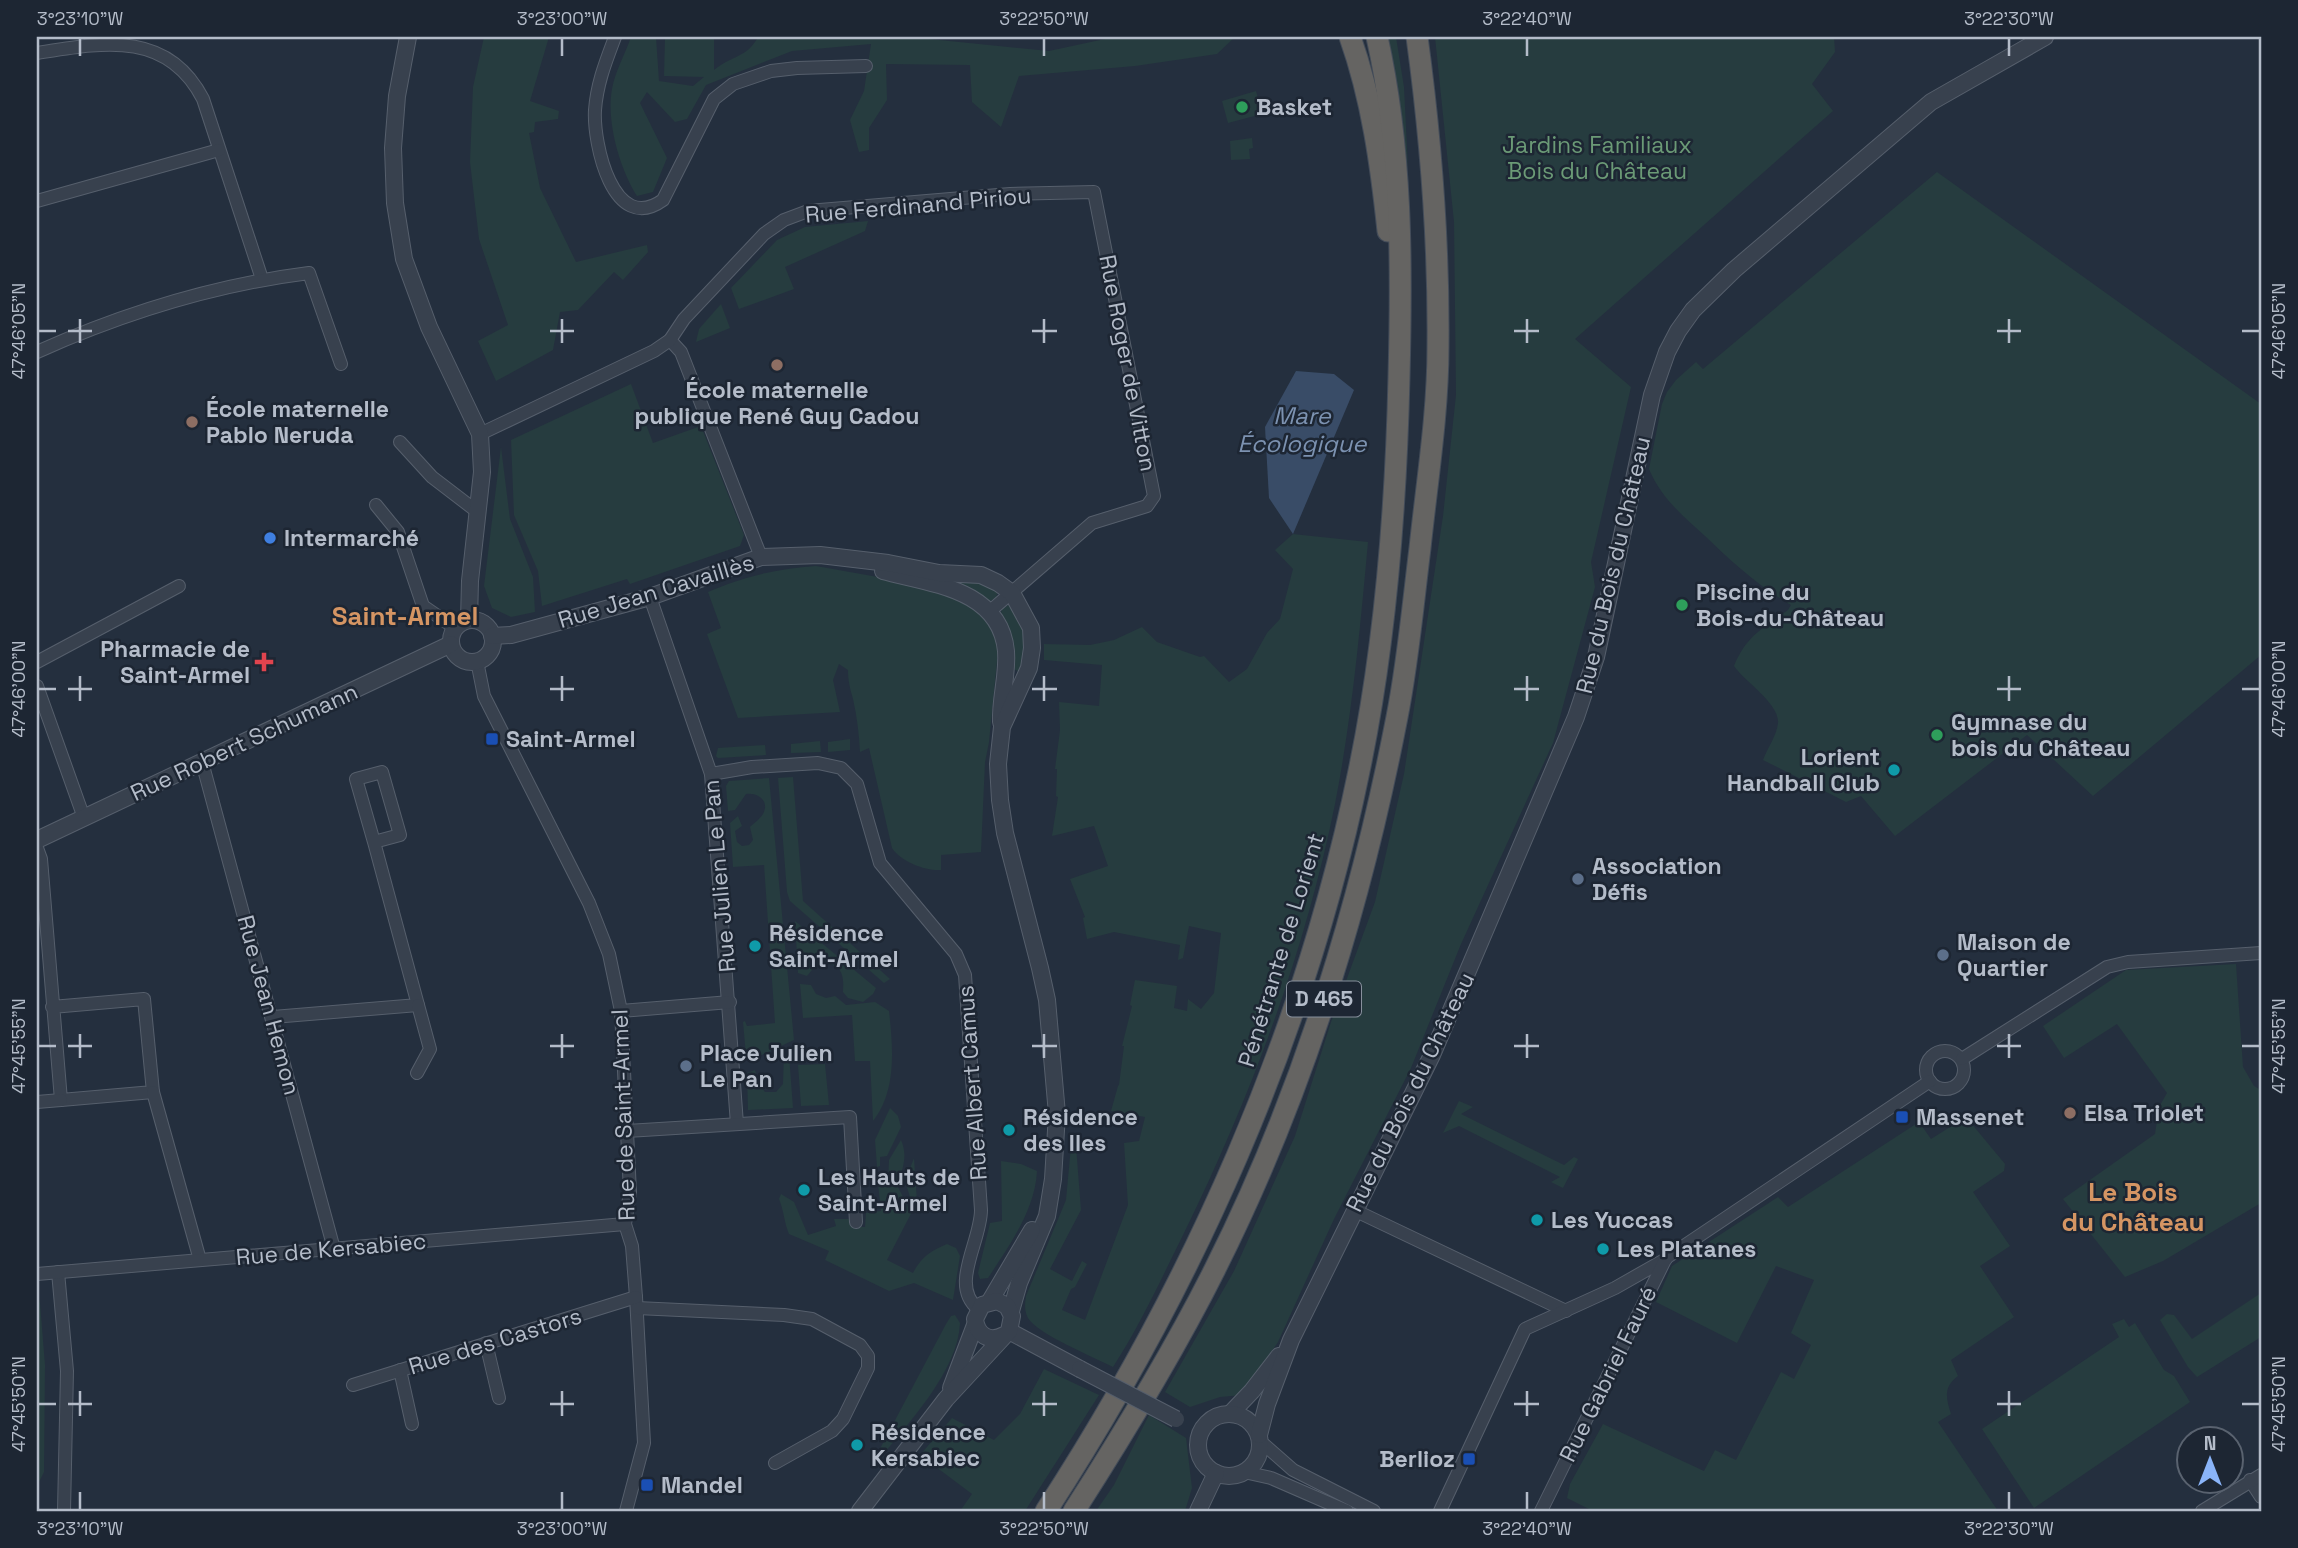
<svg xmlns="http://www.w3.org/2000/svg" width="2298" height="1548" font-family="'Space Grotesk',sans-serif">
	<rect width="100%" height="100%" fill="#242f3e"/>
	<g fill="#263c3f">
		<polygon points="484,37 549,37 530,101 559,111 558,119 535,122 534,132 529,133 540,188 576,262 647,245 648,252 623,280 614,272 578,310 560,312 553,350 496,381 478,341 508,325 479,239 470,162 473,87"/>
		<path d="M 631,37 L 656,37 L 659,81 L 693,86 L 704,77 L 664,76 L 665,37 L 714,37 L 714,70 C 732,55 747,58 758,37 L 910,37 L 1049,51 L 1114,37 L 1235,37 L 1217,54 L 1135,66 L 1019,76 L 1001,127 L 972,102 L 970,65 L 886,64 L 887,100 L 869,128 L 869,150 L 859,152 L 850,120 L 864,91 L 871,44 L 792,51 L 706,85 L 687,119 L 675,122 L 647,92 L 640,103 L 667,158 L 653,192 L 637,196 C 620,169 606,122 612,89 C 615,72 625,54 631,37 Z"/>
		<polygon points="1386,37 1396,37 1404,87 1408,168 1397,83"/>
		<polygon points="1435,37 1834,37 1835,52 1812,84 1833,111 1575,339 1631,387 1591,562 1595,587 1553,743 1461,944 1411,1068 1334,1219 1278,1342 1243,1395 1220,1397 1190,1407 1165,1392 1234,1271 1295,1136 1331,1022 1375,902 1404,774 1443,516 1456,395 1454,222"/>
		<polygon points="1256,91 1262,114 1228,123 1222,101"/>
		<polygon points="1252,138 1253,148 1249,149 1250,159 1231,160 1230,141"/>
		<path d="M 1937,172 L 2261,404 L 2261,655 L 2093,796 L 2027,735 L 1895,836 L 1861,796 L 1846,802 L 1763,760 C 1767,749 1777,735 1778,723 C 1780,704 1744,681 1734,666 C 1747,635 1762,629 1788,610 L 1791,605 C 1758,586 1732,562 1705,536 C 1683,516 1661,498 1649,469 L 1662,404 L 1667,392 L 1676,380 L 1696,362 L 1703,369 Z"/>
		<polygon points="868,221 865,231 785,267 794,289 739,309 731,288 777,240 805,227"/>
		<polygon points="721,304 730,328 696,342 699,329"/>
		<polygon points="631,384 653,443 701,426 744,535 740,546 630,584 627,579 542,606 538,571 514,515 511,440"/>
		<polygon points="501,447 510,519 533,577 535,612 511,617 492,608 484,586"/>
		<path d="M 1293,534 L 1368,542 C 1360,630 1352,717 1335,804 C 1305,952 1251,1096 1185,1231 C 1162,1277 1141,1324 1113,1367 C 1094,1357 1037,1334 1028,1318 C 1024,1310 1025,1304 1026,1296 L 1066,1200 L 1071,1146 L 1076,1146 L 1081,1210 L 1050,1269 L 1072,1281 L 1082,1261 L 1087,1264 L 1075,1287 L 1071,1289 L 1062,1310 L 1085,1320 L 1128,1205 L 1124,1143 L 1139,1141 L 1145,1117 L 1111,1111 L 1118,1086 L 1119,1085 L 1124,1046 L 1122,1046 L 1132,1006 L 1130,1005 L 1135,980 L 1177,986 L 1174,1008 L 1187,1011 L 1188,999 L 1201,1009 L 1214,993 L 1221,933 L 1189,926 L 1183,958 L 1178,960 L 1180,945 L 1114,932 L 1087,939 L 1083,918 L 1085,917 L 1070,879 L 1108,866 L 1094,826 L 1052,836 L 1058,797 L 1056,796 L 1057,769 L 1055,769 L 1060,730 L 1059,702 L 1099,706 L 1102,665 L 1044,660 L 1044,644 L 1090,645 L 1114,640 L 1142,627 L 1157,642 L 1200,657 L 1204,656 L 1229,682 L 1247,669 L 1267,633 L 1280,619 L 1293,569 L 1275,550 Z"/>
		<path d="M 816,566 L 889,579 L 955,596 L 973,606 L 986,619 L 994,633 L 998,651 L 989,742 L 985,762 L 981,852 L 941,855 L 941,870 C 926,871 901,862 892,848 L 869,748 L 860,752 C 859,734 857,716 853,699 C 850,688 848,681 848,670 L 839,664 L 833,680 L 840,712 L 738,718 L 707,634 L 721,628 L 708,592 C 745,576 776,569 816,566 Z"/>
		<polygon points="926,575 985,580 998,591 996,598 988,602"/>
		<polygon points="1010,604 1024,623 1025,668 1018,671 1011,668 1000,617 1002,609"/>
		<polygon points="850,739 850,750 828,752 828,742"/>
		<polygon points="820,741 821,752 791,753 791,744"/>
		<polygon points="765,745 766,755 718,758 716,756 718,748"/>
		<polygon points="793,777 803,901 890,979 884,983 790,901 787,892 778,778"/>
		<path d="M 769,778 L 794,1040 L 753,1059 L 746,1056 L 743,1022 L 745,1021 L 747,1026 L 775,1023 L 764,865 L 733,867 L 730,823 L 738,816 L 742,826 L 735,831 L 737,842 L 742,846 L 749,845 L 753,840 L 750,827 C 754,823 760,819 763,814 C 770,801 758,792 746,794 L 735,810 L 728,811 L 726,786 L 729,781 Z"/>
		<path d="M 795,921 L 876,988 L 873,994 L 863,1002 L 848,998 L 843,992 C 845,970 838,961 816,965 L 807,976 L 798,973 Z"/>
		<polygon points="2236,964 2243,1067 2254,1086 2261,1090 2261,1203 2163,1261 2125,1277 2063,1199 2155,1134 2159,1107 2167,1093 2117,1024 2064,1058 2043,1026 2126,970"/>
		<path d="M 800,984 L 811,985 L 816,994 L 826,998 L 835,996 L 846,1005 L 875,1002 L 889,1011 C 893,1047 897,1091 873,1121 L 870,1061 L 855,1061 L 852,1015 L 803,1018 Z"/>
		<polygon points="784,1054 789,1054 793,1108 748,1110 747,1073 755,1070 759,1084 765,1092 776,1092 783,1084"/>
		<polygon points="825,1064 829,1105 801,1106 798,1065"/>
		<polygon points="1459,1101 1473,1107 1461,1114 1564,1165 1574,1157 1578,1159 1563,1188 1551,1182 1560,1177 1459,1126 1443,1133"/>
		<polygon points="890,1108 898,1116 901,1127 887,1156 880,1157 880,1166 877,1167 875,1140"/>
		<path d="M 1966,1117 L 2005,1164 L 2004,1171 L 1973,1192 L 2010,1246 L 1980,1266 L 2014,1317 L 1951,1360 L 1958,1376 C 1943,1387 1946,1398 1951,1414 L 1938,1422 L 1998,1511 L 1593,1511 L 1567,1498 L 1570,1484 L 1603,1424 L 1704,1471 L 1715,1450 L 1736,1460 L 1781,1372 L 1794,1379 L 1811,1345 L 1791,1333 L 1814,1280 L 1776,1266 L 1737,1343 L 1656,1302 L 1672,1266 L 1778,1197 L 1788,1207 L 1919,1122 L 1931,1139 Z"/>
		<path d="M 901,1140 C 908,1156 903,1169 897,1185 L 908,1207 L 911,1200 L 905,1181 L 914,1158 L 917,1202 L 887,1260 L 913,1273 C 921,1257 931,1251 947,1244 L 956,1248 L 960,1256 L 953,1300 L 914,1283 L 889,1291 L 825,1260 L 829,1251 L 789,1234 C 784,1222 784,1211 779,1199 L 781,1194 L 794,1202 L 808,1235 L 836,1226 L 834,1219 L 850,1219 L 851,1227 L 865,1227 L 866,1213 L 881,1211 L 877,1175 L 881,1174 L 883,1184 L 888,1185 L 889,1160 Z"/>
		<path d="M 1001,1161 L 1021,1164 L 1037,1171 C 1035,1209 1012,1241 992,1272 L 988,1278 L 980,1279 L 978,1273 L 990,1223 L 1002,1221 Z"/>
		<polygon points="37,1291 40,1303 45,1365 44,1472 37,1486"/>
		<polygon points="2261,1293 2261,1337 2197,1377 2188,1367 2160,1320 2167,1314 2174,1315 2192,1339"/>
		<path d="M 955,1315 L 960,1323 C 958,1372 907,1424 877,1462 L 874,1460 L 946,1324 L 951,1316 Z"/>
		<polygon points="2124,1319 2129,1327 2135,1323 2164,1370 2174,1376 2190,1402 2034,1508 1982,1429 2119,1337 2112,1324"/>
		<polygon points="1044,1369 1099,1395 1025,1511 960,1511 972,1494 920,1455 952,1418 994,1440 1020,1414"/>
		<polygon points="1149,1415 1186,1438 1192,1488 1185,1511 1096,1511 1114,1485"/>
	</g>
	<polygon fill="#394c67" points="1296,371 1334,374 1354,390 1293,534 1269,498 1265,427"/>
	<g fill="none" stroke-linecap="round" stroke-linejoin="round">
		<defs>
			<g id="minor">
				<path d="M 615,37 C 606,61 597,83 595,110 C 593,143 613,236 663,200 L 714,99 L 733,84 L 771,71 L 797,68 L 866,66"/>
				<path d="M 37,53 C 101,43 167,29 203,99 L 262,279"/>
				<polyline points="37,201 219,150"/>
				<polyline points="670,340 681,352 761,557"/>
				<path d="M 37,352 C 124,313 214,285 309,273 L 341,364"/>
				<polyline points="480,434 654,351 670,340 684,319 764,234 784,220 808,211 1010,194 1094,192 1154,496 1147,506 1092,523 989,612"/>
				<polyline points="400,442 432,477 479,513"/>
				<polyline points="376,505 398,532 423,606 455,628"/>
				<polyline points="650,597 711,774 737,1124"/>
				<polyline points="477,661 484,696 589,903 609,954 621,1011 630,1192 625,1224 632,1246 636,1297 644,1443 626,1511"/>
				<polyline points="37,662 179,586"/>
				<polyline points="37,686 84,818"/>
				<polyline points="202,762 334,1249"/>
				<path d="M 711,774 L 752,767 L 818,763 L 841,768 L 857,784 L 880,863 L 956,954 L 965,975 L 981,1210 C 981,1242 949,1285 978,1309"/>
				<polyline points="37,848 41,859 61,1100 153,1092 144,999 52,1007"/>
				<polyline points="621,1011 730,1002"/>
				<polyline points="273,1017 418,1005 374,842 400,835 382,772 356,779 374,842"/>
				<circle cx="1945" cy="1070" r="19"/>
				<polyline points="1962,1059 2107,967 2128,962 2261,953"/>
				<polyline points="417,1073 430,1049 418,1005"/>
				<polyline points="153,1092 200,1260"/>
				<polyline points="37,1102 61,1100"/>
				<polyline points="627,1131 850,1117 856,1222"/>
				<polyline points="1354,1210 1566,1311"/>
				<polyline points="58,1272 67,1371 64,1511"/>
				<polyline points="37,1274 625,1224"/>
				<polyline points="637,1308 784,1315 812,1319 860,1345 868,1356 868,1368 843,1419 832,1431 775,1463"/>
				<polyline points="486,1343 499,1398"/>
				<polyline points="400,1370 412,1424"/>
				<polyline points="353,1385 636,1297"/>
				<polyline points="1260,1441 1293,1470 1374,1511"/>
				<polyline points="1244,1472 1271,1478 1347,1511"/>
				<polyline points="2250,1480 2261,1497"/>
				<polyline points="1440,1511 1525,1329 1615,1288 1666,1259"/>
				<polyline points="1541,1511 1666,1258 1930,1081"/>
				<polyline points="2202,1511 2261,1475"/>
			</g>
			<g id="tertiary">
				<polyline points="408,37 397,96 393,148 395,203 404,259 429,327 480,434 482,472 470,581 469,620"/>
				<path d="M 883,571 C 931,584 1000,589 1006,651 C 1008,675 1000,698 1001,722"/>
				<circle cx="472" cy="641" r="21"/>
				<polyline points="492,636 511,635 650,597 761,557 820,555 888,563 939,573 981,575 998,583 1012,593 1031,628 1032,648 1029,668 1002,727 998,764 1000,800 1005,833 1040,968 1047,1000 1057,1114 1053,1179 1047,1216 1019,1283 1011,1311"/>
				<polyline points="37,840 451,644"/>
				<polyline points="990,1301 1032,1230"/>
				<polyline points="1009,1331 1080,1369"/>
				<polyline points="951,1388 975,1325"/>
				<polyline points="1230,1414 1252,1391 1279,1356"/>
				<circle cx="1229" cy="1445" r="31"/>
				<polyline points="1259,1435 1267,1404 1291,1340 1432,1055 1576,717 1596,657 1652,395 1667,352 1678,331 1693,310 1734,270 1931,102 2045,37"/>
				<path d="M 860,1511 L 946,1399 L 1009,1331 L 1012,1316 L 1007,1306 L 997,1301 L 982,1305 L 975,1319 C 977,1335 989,1343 1004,1335"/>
				<polyline points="1198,1511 1216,1473"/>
			</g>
			<g id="trunk">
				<path d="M 1350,37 C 1372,99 1381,165 1388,231"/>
				<path d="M 1046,1511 C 1193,1285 1305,1035 1359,771 C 1386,642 1396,508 1399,377 C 1402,263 1402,149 1377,37"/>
				<path d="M 1074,1511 C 1124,1433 1173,1353 1215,1269 C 1302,1096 1360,908 1397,717 C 1408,662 1413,604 1420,548 C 1427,481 1438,414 1438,347 C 1439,243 1431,140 1417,37"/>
			</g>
		</defs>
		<use href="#minor" stroke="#565f6c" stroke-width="14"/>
		<use href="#tertiary" stroke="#565f6c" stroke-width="18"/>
		<use href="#trunk" stroke="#434c59" stroke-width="23"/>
		<use href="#minor" stroke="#38414e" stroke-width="12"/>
		<use href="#tertiary" stroke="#38414e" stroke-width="16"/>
		<use href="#trunk" stroke="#656462" stroke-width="21"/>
		<defs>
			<polyline id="tertiary-bridge" points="1080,1369 1176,1419"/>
		</defs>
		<use href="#tertiary-bridge" stroke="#565f6c" stroke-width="18" stroke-linecap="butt"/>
		<use href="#tertiary-bridge" stroke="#38414e" stroke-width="16"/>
	</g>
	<path fill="none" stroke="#b4bcc9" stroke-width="2.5" d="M 80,38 L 80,56M 562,38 L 562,56M 1044,38 L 1044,56M 1527,38 L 1527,56M 2009,38 L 2009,56M 80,319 L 80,343M 562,319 L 562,343M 1044,319 L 1044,343M 1527,319 L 1527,343M 2009,319 L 2009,343M 38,331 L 56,331M 68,331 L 92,331M 550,331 L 574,331M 1032,331 L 1057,331M 1514,331 L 1539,331M 1997,331 L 2021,331M 2242,331 L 2260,331M 80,676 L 80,701M 562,676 L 562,701M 1044,676 L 1044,701M 1527,676 L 1527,701M 2009,676 L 2009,701M 38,689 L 56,689M 68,689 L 92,689M 550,689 L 574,689M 1032,689 L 1057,689M 1514,689 L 1539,689M 1997,689 L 2021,689M 2242,689 L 2260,689M 80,1034 L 80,1058M 562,1034 L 562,1058M 1044,1034 L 1044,1058M 1527,1034 L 1527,1058M 2009,1034 L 2009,1058M 38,1046 L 56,1046M 68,1046 L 92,1046M 550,1046 L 574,1046M 1032,1046 L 1057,1046M 1514,1046 L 1539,1046M 1997,1046 L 2021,1046M 2242,1046 L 2260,1046M 80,1391 L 80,1416M 562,1391 L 562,1416M 1044,1391 L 1044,1416M 1527,1391 L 1527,1416M 2009,1391 L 2009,1416M 38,1404 L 56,1404M 68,1404 L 92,1404M 550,1404 L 574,1404M 1032,1404 L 1057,1404M 1514,1404 L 1539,1404M 1997,1404 L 2021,1404M 2242,1404 L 2260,1404M 80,1492 L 80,1510M 562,1492 L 562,1510M 1044,1492 L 1044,1510M 1527,1492 L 1527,1510M 2009,1492 L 2009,1510"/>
	<g fill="#2e9e5b" stroke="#1d2633" stroke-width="2.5">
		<circle cx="1242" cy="107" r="7"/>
		<circle cx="1682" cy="605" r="7"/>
		<circle cx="1937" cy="735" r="7"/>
	</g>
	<g fill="#8d6e63" stroke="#1d2633" stroke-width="2.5">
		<circle cx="777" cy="365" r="7"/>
		<circle cx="192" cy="422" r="7"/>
		<circle cx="2070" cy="1113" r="7"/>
	</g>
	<circle fill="#3f7fe0" stroke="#1d2633" stroke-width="2.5" cx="270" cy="538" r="7"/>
	<path fill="#e0444e" stroke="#1d2633" stroke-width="2.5" d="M260.5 651.5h7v7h7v7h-7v7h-7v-7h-7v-7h7z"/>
	<g fill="#1a4fb4" stroke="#1d2633" stroke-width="2.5">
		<rect x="485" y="732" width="14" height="14" rx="3.5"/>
		<rect x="1895" y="1110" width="14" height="14" rx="3.5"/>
		<rect x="1462" y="1452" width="14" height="14" rx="3.5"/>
		<rect x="640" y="1478" width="14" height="14" rx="3.5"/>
	</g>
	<g fill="#0f9aa8" stroke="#1d2633" stroke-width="2.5">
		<circle cx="1894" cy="770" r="7"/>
		<circle cx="755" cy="946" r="7"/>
		<circle cx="1009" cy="1130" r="7"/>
		<circle cx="804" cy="1190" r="7"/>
		<circle cx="1537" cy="1220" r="7"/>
		<circle cx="1603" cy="1249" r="7"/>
		<circle cx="857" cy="1445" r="7"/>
	</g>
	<g fill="#5c6f8a" stroke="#1d2633" stroke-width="2.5">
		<circle cx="1578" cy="879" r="7"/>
		<circle cx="1943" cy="955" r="7"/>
		<circle cx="686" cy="1066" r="7"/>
	</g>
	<g text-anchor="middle" stroke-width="5" stroke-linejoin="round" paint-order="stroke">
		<rect fill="#1d2633" stroke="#878f9c" stroke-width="2" x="1287" y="981.5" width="74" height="35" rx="5"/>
		<g font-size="21" font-weight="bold" fill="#b4bcc9">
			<text x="1324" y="1006">D 465</text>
		</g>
		<g font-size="23" font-weight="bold" fill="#b4bcc9" stroke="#1d2633" text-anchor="start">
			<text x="1256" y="115">Basket</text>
			<text x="777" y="398" text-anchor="middle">École maternelle<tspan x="777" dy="26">publique René Guy Cadou</tspan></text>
			<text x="206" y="417">École maternelle<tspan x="206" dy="26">Pablo Neruda</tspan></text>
			<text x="284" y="546">Intermarché</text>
			<text x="1696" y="600">Piscine du<tspan x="1696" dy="26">Bois-du-Château</tspan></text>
			<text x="250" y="657" text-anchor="end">Pharmacie de<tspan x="250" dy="26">Saint-Armel</tspan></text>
			<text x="1951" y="730">Gymnase du<tspan x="1951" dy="26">bois du Château</tspan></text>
			<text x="506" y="747">Saint-Armel</text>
			<text x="1880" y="765" text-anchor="end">Lorient<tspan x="1880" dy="26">Handball Club</tspan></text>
			<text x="1592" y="874">Association<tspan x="1592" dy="26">Défis</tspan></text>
			<text x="769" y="941">Résidence<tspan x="769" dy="26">Saint-Armel</tspan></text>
			<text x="1957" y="950">Maison de<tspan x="1957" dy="26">Quartier</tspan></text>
			<text x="700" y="1061">Place Julien<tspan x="700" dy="26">Le Pan</tspan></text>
			<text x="2084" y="1121">Elsa Triolet</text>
			<text x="1023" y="1125">Résidence<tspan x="1023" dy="26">des Iles</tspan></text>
			<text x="1916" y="1125">Massenet</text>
			<text x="818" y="1185">Les Hauts de<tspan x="818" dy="26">Saint-Armel</tspan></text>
			<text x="1551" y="1228">Les Yuccas</text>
			<text x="1617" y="1257">Les Platanes</text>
			<text x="871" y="1440">Résidence<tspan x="871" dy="26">Kersabiec</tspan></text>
			<text x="1455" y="1467" text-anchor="end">Berlioz</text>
			<text x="661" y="1493">Mandel</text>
		</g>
		<g font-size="23" fill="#6b9a76" stroke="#1d2633">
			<text x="1597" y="153">Jardins Familiaux<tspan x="1597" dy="26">Bois du Château</tspan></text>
		</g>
		<g font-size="23" fill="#b4bcc9" stroke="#1d2633">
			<text transform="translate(918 205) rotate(-5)" y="8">Rue Ferdinand Piriou</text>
			<text transform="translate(1128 363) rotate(79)" y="8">Rue Roger de Vitton</text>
			<text transform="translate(1613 565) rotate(-77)" y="8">Rue du Bois du Château</text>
			<text transform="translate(656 591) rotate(-17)" y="8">Rue Jean Cavaillès</text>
			<text transform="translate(244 742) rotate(-25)" y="8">Rue Robert Schumann</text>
			<text transform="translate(719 876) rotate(-95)" y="8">Rue Julien Le Pan</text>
			<text transform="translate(1281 950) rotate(-73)" y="8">Pénétrante de Lorient</text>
			<text transform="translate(269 1005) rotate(75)" y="8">Rue Jean Hemon</text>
			<text transform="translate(972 1083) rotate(-94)" y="8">Rue Albert Camus</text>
			<text transform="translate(1410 1092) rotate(-64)" y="8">Rue du Bois du Château</text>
			<text transform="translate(623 1115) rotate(-92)" y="8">Rue de Saint-Armel</text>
			<text transform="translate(331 1249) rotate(-5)" y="8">Rue de Kersabiec</text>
			<text transform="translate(495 1341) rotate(-17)" y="8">Rue des Castors</text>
			<text transform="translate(1608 1374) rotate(-64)" y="8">Rue Gabriel Fauré</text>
		</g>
		<g font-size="24" font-style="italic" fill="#7c92b1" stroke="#1d2633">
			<text x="1302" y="424">Mare<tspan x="1302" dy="28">Écologique</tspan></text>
		</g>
		<g font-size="26" font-weight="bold" fill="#d59563" stroke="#1d2633">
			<text x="405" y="625">Saint-Armel</text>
			<text x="2133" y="1201">Le Bois<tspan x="2133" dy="30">du Château</tspan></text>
		</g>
	</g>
	<rect width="2298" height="1548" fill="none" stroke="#1d2633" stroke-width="77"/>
	<g transform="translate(2210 1460)"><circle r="33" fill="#1d2633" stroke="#59626f" stroke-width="2"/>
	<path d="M0-5L12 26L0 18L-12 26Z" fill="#8ab4f8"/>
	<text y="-10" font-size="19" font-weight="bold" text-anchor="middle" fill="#b4bcc9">N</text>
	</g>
	<rect x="38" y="38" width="2222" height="1472" fill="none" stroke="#b4bcc9" stroke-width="2.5"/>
	<g font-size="18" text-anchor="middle" fill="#b4bcc9">
		<text x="80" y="25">3°23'10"W</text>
		<text x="562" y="25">3°23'00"W</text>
		<text x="1044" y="25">3°22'50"W</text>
		<text x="1527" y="25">3°22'40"W</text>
		<text x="2009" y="25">3°22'30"W</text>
		<text transform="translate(19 331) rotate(-90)" y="6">47°46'05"N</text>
		<text transform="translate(2279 331) rotate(-90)" y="6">47°46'05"N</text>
		<text transform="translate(19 689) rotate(-90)" y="6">47°46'00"N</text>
		<text transform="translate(2279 689) rotate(-90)" y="6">47°46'00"N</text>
		<text transform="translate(19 1046) rotate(-90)" y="6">47°45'55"N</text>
		<text transform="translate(2279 1046) rotate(-90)" y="6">47°45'55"N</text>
		<text transform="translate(19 1404) rotate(-90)" y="6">47°45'50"N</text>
		<text transform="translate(2279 1404) rotate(-90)" y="6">47°45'50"N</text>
		<text x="80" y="1535">3°23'10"W</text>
		<text x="562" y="1535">3°23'00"W</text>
		<text x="1044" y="1535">3°22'50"W</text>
		<text x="1527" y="1535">3°22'40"W</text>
		<text x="2009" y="1535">3°22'30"W</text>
	</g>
</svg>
